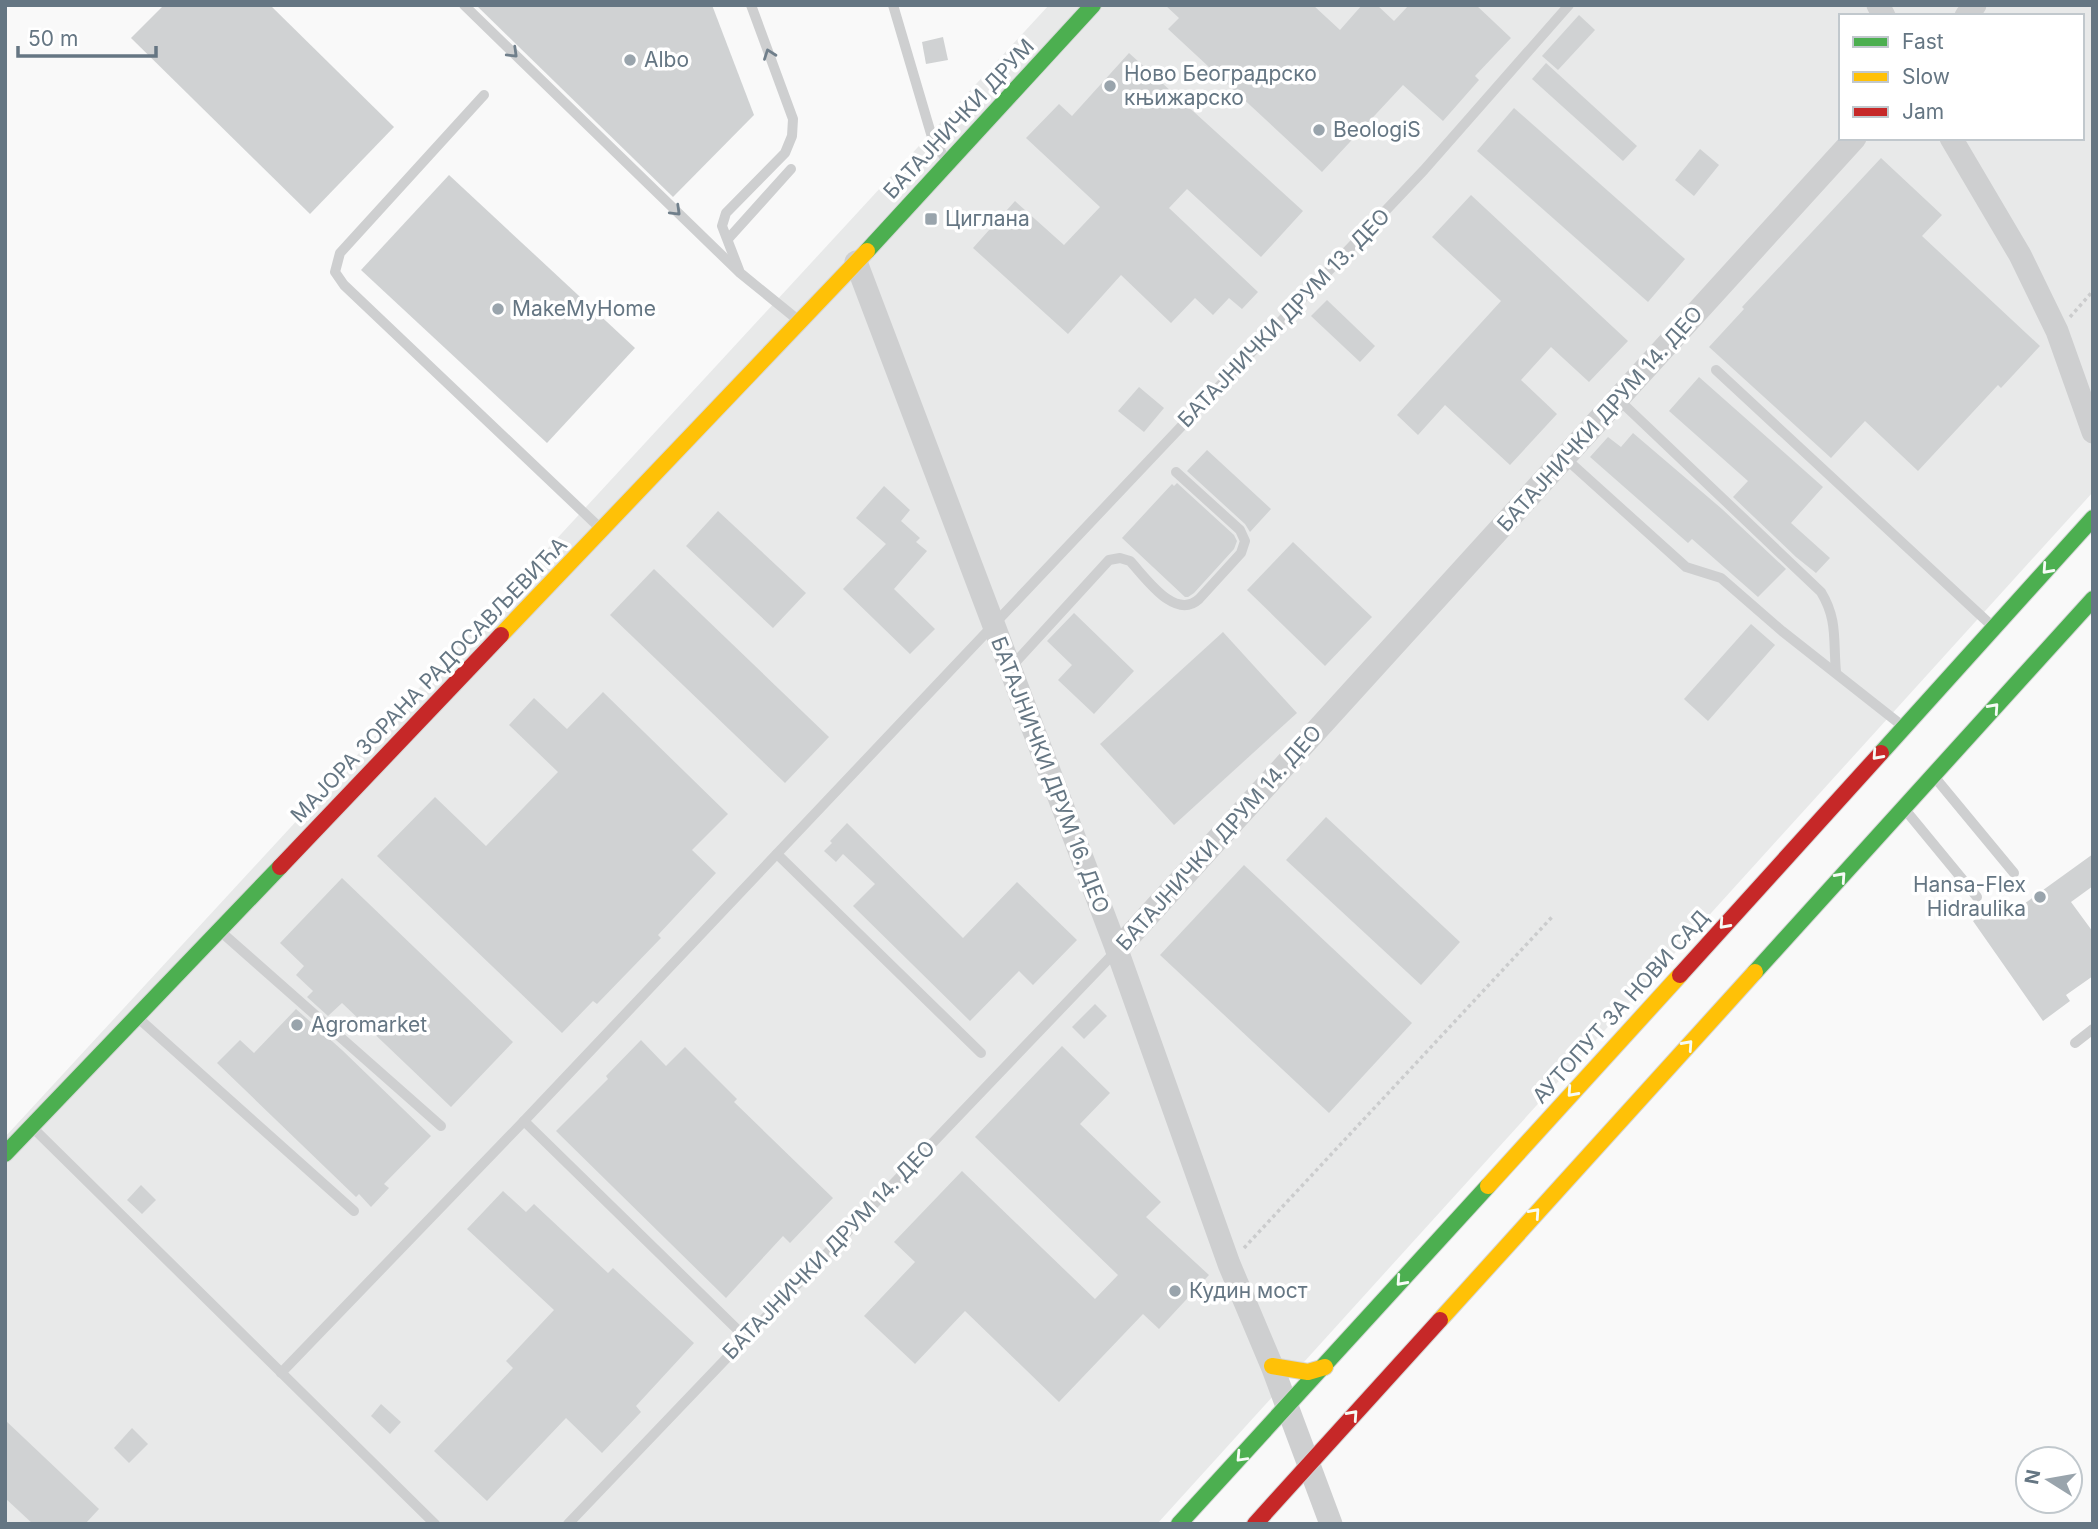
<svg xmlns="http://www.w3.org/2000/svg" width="2098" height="1529" font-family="Inter,sans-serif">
	<rect width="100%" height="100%" fill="#f9f9f9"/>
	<path fill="#e8e9e9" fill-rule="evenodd" d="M 1049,5 L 2093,5 L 2093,492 L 1157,1524 L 5,1524 L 5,1137 ZM 1841,16 L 2082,16 L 2082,138 L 1841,138 Z"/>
	<g fill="#d0d2d3">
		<polygon points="164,5 270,5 394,127 310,214 131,38"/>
		<polygon points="476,5 712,5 754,115 673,197"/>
		<polygon points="1165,5 1313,5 1340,30 1362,5 1377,5 1394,21 1409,5 1476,5 1511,38 1475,76 1479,80 1443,121 1403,85 1322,172 1168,29 1179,18"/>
		<polygon points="1579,15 1595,30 1558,70 1542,56"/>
		<polygon points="943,37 948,60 926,64 922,42"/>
		<polygon points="1129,53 1303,211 1261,257 1187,189 1169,208 1258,292 1242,309 1229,298 1213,315 1195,298 1171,323 1121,275 1068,334 973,248 1015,201 1064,245 1100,207 1026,138 1059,104 1072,116"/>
		<polygon points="1546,63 1637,146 1623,161 1532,79"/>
		<polygon points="1514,108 1685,259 1648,302 1477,151"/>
		<polygon points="1700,149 1719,165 1694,196 1675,180"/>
		<polygon points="1881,158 1942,215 1922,236 2040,346 2001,388 1998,385 1918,471 1865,421 1831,458 1709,347 1744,309 1742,307"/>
		<polygon points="449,175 635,348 547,443 361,270"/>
		<polygon points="1471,195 1628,341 1589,382 1551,347 1521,380 1557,414 1510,465 1445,405 1418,435 1397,415 1501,301 1432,237"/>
		<polygon points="1327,300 1375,346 1360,362 1311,316"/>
		<polygon points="1699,377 1823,487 1791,523 1830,558 1816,573 1796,557 1733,497 1748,481 1669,411"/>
		<polygon points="1139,387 1164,408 1144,432 1118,411"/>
		<polygon points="1633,433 1722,509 1786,569 1758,597 1692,539 1688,543 1590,457 1608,437 1621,447"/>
		<polygon points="1207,450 1271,509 1250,532 1245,524 1187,471"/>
		<polygon points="1177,483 1234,535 1237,541 1234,549 1194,593 1188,597 1185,597 1122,538 1172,484 1174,486"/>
		<polygon points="884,486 910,510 901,521 920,538 916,542 927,551 894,589 935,629 910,654 843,589 886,544 856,518"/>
		<polygon points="718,511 806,593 773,628 686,546"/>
		<polygon points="1293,542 1372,617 1325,666 1247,590"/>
		<polygon points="654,569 829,737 785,783 610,615"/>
		<polygon points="1074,613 1134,671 1094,714 1058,680 1072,665 1047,641"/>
		<polygon points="1751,624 1775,645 1708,721 1684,699"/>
		<polygon points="1223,632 1297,713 1174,825 1100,744"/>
		<polygon points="603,692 728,814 692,850 716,873 658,935 661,938 597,1004 593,1001 562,1033 377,856 435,797 486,846 558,772 509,725 534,698 567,729"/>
		<polygon points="1326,817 1460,942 1421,985 1286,860"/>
		<polygon points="847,823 963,938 1017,882 1077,940 1033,985 1019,971 970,1021 853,906 875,884 843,854 836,862 824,851 832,843 830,841"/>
		<polygon points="2093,854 2093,886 2071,902 2093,932 2093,976 2066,995 2070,1001 2043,1021 1973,921 2000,901 2010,914"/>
		<polygon points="1244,865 1412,1023 1329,1113 1160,955"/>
		<polygon points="342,878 513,1042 451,1107 342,1003 328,1016 307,997 313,991 296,975 304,966 280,943"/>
		<polygon points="1095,1004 1107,1016 1084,1039 1072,1027"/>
		<polygon points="296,1009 342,1050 431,1136 384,1184 389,1188 371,1207 359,1194 356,1197 217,1063 240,1040 254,1053"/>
		<polygon points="641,1040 666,1066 685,1047 737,1099 734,1102 833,1198 790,1243 783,1236 726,1298 556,1131 608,1079 606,1076"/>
		<polygon points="1062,1046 1110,1093 1080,1124 1161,1202 1146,1217 1209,1275 1159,1329 1143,1314 1059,1402 965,1311 915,1364 864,1316 915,1262 894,1242 962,1171 1095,1299 1118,1275 975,1137"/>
		<polygon points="141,1185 156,1200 142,1214 127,1200"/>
		<polygon points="503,1191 526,1212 534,1204 608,1273 613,1268 694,1343 636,1406 641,1412 602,1453 566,1418 487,1501 434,1451 513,1368 506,1361 554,1310 467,1229"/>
		<polygon points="381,1404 401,1422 390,1434 371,1416"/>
		<polygon points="5,1420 99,1509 85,1524 33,1524 5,1498"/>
		<polygon points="132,1428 148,1444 129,1463 114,1448"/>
	</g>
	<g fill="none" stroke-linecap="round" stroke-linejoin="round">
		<defs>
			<g id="fast">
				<polyline points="867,251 1093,5"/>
				<polyline points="1881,753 2093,518"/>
				<polyline points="1755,972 2093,599"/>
				<polyline points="5,1154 280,867"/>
				<polyline points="1179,1524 1488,1186"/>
			</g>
			<g id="slow">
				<polyline points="501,635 867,251"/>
				<polyline points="1488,1186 1680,975"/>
				<polyline points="1440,1320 1755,972"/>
				<polyline points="1272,1366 1308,1372 1325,1367"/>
			</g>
			<g id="jam">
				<polyline points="280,867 501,635"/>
				<polyline points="1680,975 1881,753"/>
				<polyline points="1255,1524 1440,1320"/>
			</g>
		</defs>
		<use href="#fast" stroke="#d5d6d7" stroke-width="18"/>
		<use href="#slow" stroke="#d5d6d7" stroke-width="18"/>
		<use href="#jam" stroke="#d5d6d7" stroke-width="18"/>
		<g stroke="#cbcccd" stroke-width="3.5" stroke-dasharray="3.5 3.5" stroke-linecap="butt">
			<polyline points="2070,317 2093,291"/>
			<polyline points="1244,1248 1552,917"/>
		</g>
		<g stroke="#cecfd0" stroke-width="10">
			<polyline points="464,5 739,272 798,320"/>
			<polyline points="893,5 932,137 946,160"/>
			<polyline points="484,95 340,253 335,272 344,285 600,528"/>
			<polyline points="728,239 791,169"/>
			<polyline points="739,270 722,226 726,213 785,153 792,136 793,119 751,5"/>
			<polyline points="1716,370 1991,625"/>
			<path d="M 1618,399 L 1821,592 C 1838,620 1833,640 1836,672"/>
			<polyline points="1565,458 1686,567 1721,578 1782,631 1900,724"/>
			<path d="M 1011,667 L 1109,560 L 1120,558 L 1130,561 C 1146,578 1175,621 1199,599 L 1241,553 L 1245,541 L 1240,530 L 1176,472"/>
			<polyline points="1937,780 2014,873"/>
			<polyline points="1907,812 1977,897"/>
			<polyline points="777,854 981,1053"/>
			<polyline points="220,931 441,1126"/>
			<polyline points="137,1017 354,1211"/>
			<polyline points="2075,1043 2093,1029"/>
			<polyline points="524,1121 745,1337"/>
			<polyline points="33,1128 435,1524"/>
			<polyline points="281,1373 524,1121 1424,170 1569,5"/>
			<polyline points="568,1524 1117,950"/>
		</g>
		<g stroke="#cecfd0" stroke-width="23">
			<polyline points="1878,5 1884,16"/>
			<polyline points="1966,16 1975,5"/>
			<polyline points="1951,138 2020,255 2057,331 2093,432"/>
			<polyline points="856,262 1117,950 1229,1264 1272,1366 1331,1524"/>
			<polyline points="1117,950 1855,138"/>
		</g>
		<use href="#fast" stroke="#4caf50" stroke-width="16"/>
		<use href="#slow" stroke="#ffc107" stroke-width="16"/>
		<use href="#jam" stroke="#c62828" stroke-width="16"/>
	</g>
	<defs><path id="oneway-chevron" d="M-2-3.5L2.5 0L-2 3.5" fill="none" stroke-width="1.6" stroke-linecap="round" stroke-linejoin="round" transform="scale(1.75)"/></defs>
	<g stroke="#707f8b">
		<use href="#oneway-chevron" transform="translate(513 53) rotate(44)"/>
		<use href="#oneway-chevron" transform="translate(769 54) rotate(-110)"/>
		<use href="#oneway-chevron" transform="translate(676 211) rotate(44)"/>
	</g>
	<g stroke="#f6fbf6">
		<use href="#oneway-chevron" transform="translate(2047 569) rotate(132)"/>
		<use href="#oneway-chevron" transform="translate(1994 708) rotate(-48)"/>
		<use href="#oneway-chevron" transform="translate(1877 755) rotate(132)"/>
		<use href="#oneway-chevron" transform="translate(1841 877) rotate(-48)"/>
		<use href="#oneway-chevron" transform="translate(1724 924) rotate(132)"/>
		<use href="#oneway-chevron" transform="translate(1688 1045) rotate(-48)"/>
		<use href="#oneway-chevron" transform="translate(1572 1092) rotate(132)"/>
		<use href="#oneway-chevron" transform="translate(1535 1213) rotate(-48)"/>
		<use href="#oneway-chevron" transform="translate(1401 1281) rotate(132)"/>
		<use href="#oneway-chevron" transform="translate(1353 1415) rotate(-48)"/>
		<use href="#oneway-chevron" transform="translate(1241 1457) rotate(133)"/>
	</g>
	<g fill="#99a4ac" stroke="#fff" stroke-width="2.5">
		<circle cx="630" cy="60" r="7"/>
		<circle cx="1110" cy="86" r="7"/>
		<circle cx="1319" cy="130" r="7"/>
		<rect x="924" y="212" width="14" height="14" rx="3.5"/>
		<circle cx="498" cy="309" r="7"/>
		<circle cx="2040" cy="897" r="7"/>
		<circle cx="297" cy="1025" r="7"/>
		<circle cx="1175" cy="1291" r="7"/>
	</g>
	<g text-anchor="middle" stroke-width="7" stroke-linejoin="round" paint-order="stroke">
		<g font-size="21" fill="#657683" stroke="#fff" text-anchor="start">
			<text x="644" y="67">Albo</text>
			<text x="1124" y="81">Ново Београдрско<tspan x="1124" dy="24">књижарско</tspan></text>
			<text x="1333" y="137">BeologiS</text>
			<text x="945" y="226">Циглана</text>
			<text x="512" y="316">MakeMyHome</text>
			<text x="2026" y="892" text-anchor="end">Hansa-Flex<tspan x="2026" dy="24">Hidraulika</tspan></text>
			<text x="311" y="1032">Agromarket</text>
			<text x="1189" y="1298">Кудин мост</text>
		</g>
		<g font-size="21" fill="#657683" stroke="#fff">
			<text transform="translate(959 119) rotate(-47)" y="7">БАТАЈНИЧКИ ДРУМ</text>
			<text transform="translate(1284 318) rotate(-46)" y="7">БАТАЈНИЧКИ ДРУМ 13. ДЕО</text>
			<text transform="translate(1600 419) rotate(-48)" y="7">БАТАЈНИЧКИ ДРУМ 14. ДЕО</text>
			<text transform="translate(429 680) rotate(-46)" y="7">МАЈОРА ЗОРАНА РАДОСАВЉЕВИЋА</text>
			<text transform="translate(1050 775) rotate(69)" y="7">БАТАЈНИЧКИ ДРУМ 16. ДЕО</text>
			<text transform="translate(1219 838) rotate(-48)" y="7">БАТАЈНИЧКИ ДРУМ 14. ДЕО</text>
			<text transform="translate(1621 1007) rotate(-48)" y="7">АУТОПУТ ЗА НОВИ САД</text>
			<text transform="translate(829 1250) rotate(-46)" y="7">БАТАЈНИЧКИ ДРУМ 14. ДЕО</text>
		</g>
	</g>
	<rect width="2098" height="1529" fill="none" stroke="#657683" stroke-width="14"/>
	<rect x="1839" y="14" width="245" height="126" fill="#ffffff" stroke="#c1c8cd" stroke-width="2"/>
	<rect x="1853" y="37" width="35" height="10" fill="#4caf50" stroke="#c1c8cd" stroke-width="2"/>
	<text x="1902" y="49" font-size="21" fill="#657683">Fast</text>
	<rect x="1853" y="72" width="35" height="10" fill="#ffc107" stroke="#c1c8cd" stroke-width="2"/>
	<text x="1902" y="84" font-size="21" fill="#657683">Slow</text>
	<rect x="1853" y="107" width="35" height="10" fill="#c62828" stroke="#c1c8cd" stroke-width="2"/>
	<text x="1902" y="119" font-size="21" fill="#657683">Jam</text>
	<g transform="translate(2049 1480) rotate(281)"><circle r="33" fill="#ffffff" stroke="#c1c8cd" stroke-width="2"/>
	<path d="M0-5L12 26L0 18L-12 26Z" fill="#99a4ac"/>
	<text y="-10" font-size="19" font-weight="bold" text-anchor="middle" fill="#657683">N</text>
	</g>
	<path d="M18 46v10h138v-10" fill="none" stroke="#657683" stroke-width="3.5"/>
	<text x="28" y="46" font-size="21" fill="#657683" stroke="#ffffff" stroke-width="5" paint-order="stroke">50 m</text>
</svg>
